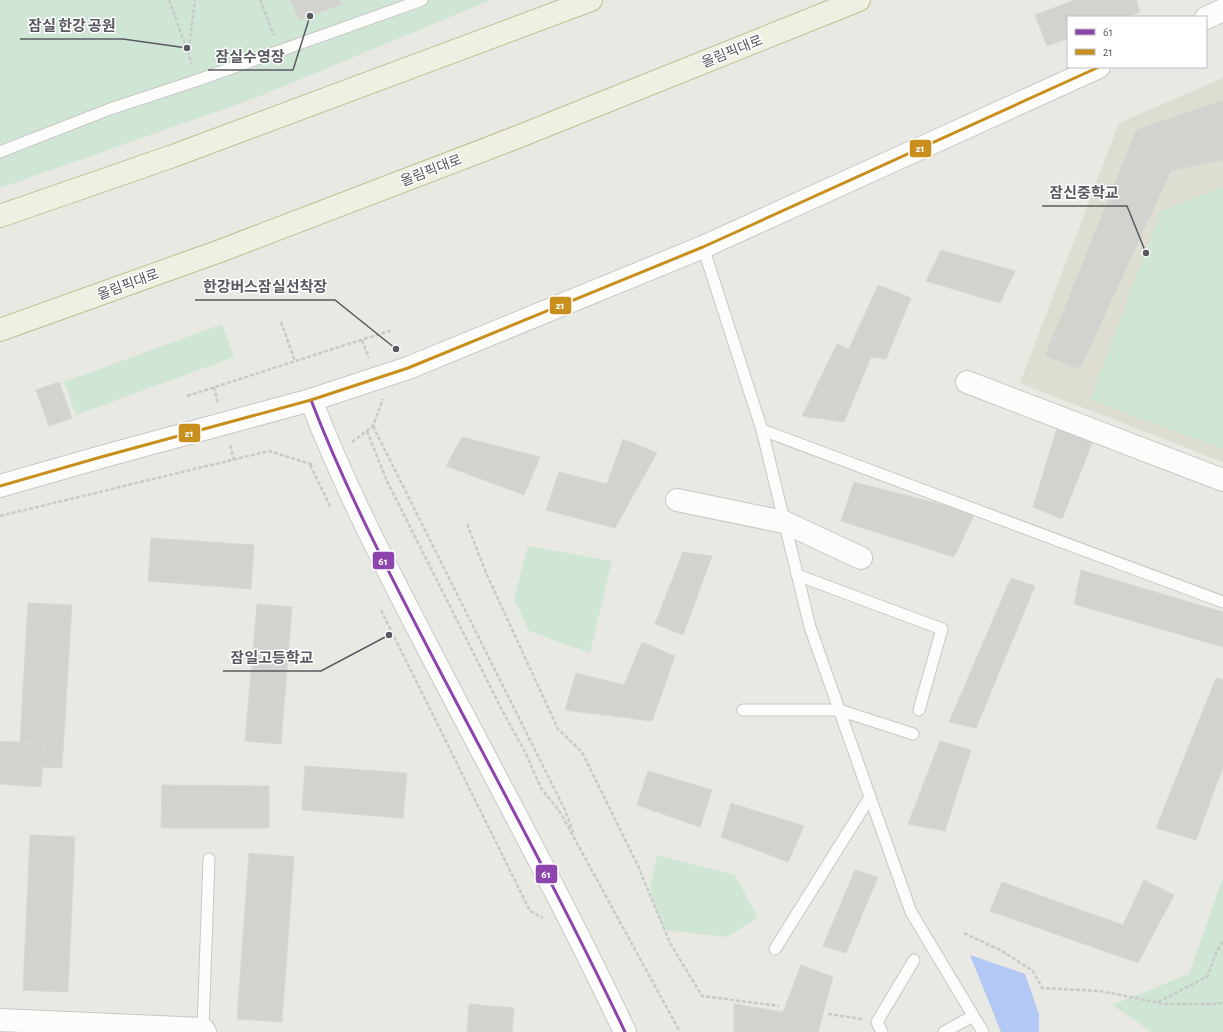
<svg xmlns="http://www.w3.org/2000/svg" width="1223" height="1032" font-family="'Alegreya Sans','Noto Sans KR',sans-serif">
	<rect width="100%" height="100%" fill="#e9e9e3"/>
	<polygon fill="#ddddd2" points="1223,78 1223,462 1020,383 1119,123"/>
	<g fill="#d0e6d4">
		<polygon points="0,0 491,0 258,97 0,188"/>
		<polygon points="1223,187 1223,449 1090,400 1161,211"/>
		<polygon points="222,324 234,357 76,415 64,382"/>
		<polygon points="528,546 612,561 590,653 529,631 514,599"/>
		<polygon points="657,855 735,875 758,918 727,937 663,930 650,889"/>
		<polygon points="1223,877 1223,1032 1152,1032 1112,1005 1189,974"/>
	</g>
	<polygon fill="#b4c8f6" points="970,955 1025,974 1039,1014 1039,1032 1001,1032"/>
	<g fill="#d2d2ce" stroke="#d8d8d2">
		<polygon points="291,0 340,0 342,4 299,20"/>
		<polygon points="1075,0 1136,0 1140,12 1127,17 1068,17 1068,38 1047,46 1035,15"/>
		<polygon points="1223,100 1223,160 1171,171 1080,369 1045,356 1136,130"/>
		<polygon points="941,250 1015,271 1000,303 926,281"/>
		<polygon points="878,285 911,298 886,359 871,357 844,422 802,416 837,344 849,349"/>
		<polygon points="59,382 72,418 49,426 36,390"/>
		<polygon points="1057,428 1093,441 1062,519 1033,507"/>
		<polygon points="462,437 540,457 524,495 446,466"/>
		<polygon points="623,439 657,453 615,528 546,510 559,472 607,484"/>
		<polygon points="854,482 975,513 954,557 841,521"/>
		<polygon points="151,538 254,545 251,589 148,581"/>
		<polygon points="683,552 712,556 683,635 655,624"/>
		<polygon points="1081,570 1223,612 1223,647 1074,604"/>
		<polygon points="1011,578 1035,586 976,728 949,722"/>
		<polygon points="28,603 72,605 62,768 42,767 44,744 20,742"/>
		<polygon points="257,604 292,607 281,744 245,741"/>
		<polygon points="642,642 675,656 652,721 565,710 576,673 624,685"/>
		<polygon points="1216,678 1223,680 1223,767 1196,840 1156,828"/>
		<polygon points="0,741 44,744 41,787 0,784"/>
		<polygon points="940,741 971,750 945,831 908,824"/>
		<polygon points="305,766 407,773 403,818 302,810"/>
		<polygon points="648,771 712,790 700,827 637,805"/>
		<polygon points="162,785 269,786 269,828 161,828"/>
		<polygon points="731,803 804,826 788,862 721,837"/>
		<polygon points="30,835 75,837 68,992 23,990"/>
		<polygon points="249,853 294,857 282,1022 237,1019"/>
		<polygon points="855,870 878,877 846,953 823,946"/>
		<polygon points="1144,880 1174,895 1138,963 990,911 1002,882 1123,925"/>
		<polygon points="801,965 833,977 818,1032 734,1032 734,1004 783,1012"/>
		<polygon points="469,1004 514,1008 512,1032 467,1032"/>
	</g>
	<g fill="none" stroke-linecap="round" stroke-linejoin="round">
		<defs>
			<g id="service">
				<polyline points="0,152 110,109 198,80 422,0"/>
				<polyline points="703,247 762,430 810,627 870,797 911,912 983,1032"/>
				<polyline points="762,430 1223,602"/>
				<polyline points="797,575 942,629 919,710"/>
				<polyline points="743,710 839,710 913,734"/>
				<polyline points="775,949 870,797"/>
				<polyline points="203,1029 209,859"/>
				<polyline points="882,1032 877,1022 914,960"/>
				<polyline points="944,1032 973,1016"/>
			</g>
			<g id="minor">
				<polyline points="967,382 1223,480"/>
				<polyline points="677,500 784,522 861,558"/>
				<polyline points="0,1020 203,1029 205,1032"/>
			</g>
			<g id="tertiary">
				<polyline points="1206,18 1223,10"/>
				<path d="M 311,400 C 344,486 387,569 429,650 C 495,777 564,903 625,1032"/>
				<polyline points="0,486 101,457 311,400 408,368 703,247 1099,67"/>
			</g>
			<g id="trunk">
				<polyline points="0,216 173,156 591,0"/>
				<polyline points="0,330 220,251 515,138 859,0"/>
			</g>
		</defs>
		<use href="#service" stroke="#c7c7c7" stroke-width="13"/>
		<use href="#minor" stroke="#c7c7c7" stroke-width="24"/>
		<use href="#tertiary" stroke="#c7c7c7" stroke-width="24"/>
		<use href="#trunk" stroke="#c0be90" stroke-width="24"/>
		<g stroke="#c6cbca" stroke-width="2.5" stroke-dasharray="4 2" stroke-linecap="butt">
			<polyline points="169,0 192,64"/>
			<polyline points="260,0 274,35"/>
			<polyline points="188,55 195,0"/>
			<polyline points="281,322 295,361"/>
			<polyline points="362,340 369,358"/>
			<polyline points="214,387 218,403"/>
			<polyline points="187,396 392,330"/>
			<polyline points="373,426 565,810 573,832"/>
			<polyline points="367,431 386,479 503,712 525,752 541,788 560,812 680,1032"/>
			<polyline points="352,442 373,426 383,399"/>
			<polyline points="230,445 234,460"/>
			<polyline points="310,465 331,508"/>
			<polyline points="0,516 269,451 314,465"/>
			<polyline points="467,524 487,575 558,729 582,752 638,866 670,943 702,996 779,1006"/>
			<polyline points="381,610 530,911 543,918"/>
			<polyline points="964,933 1002,951 1033,971 1042,988 1100,991 1165,1004 1209,1004 1223,1003"/>
			<polyline points="1158,1002 1208,976 1217,950 1223,942"/>
			<polyline points="828,1014 862,1019"/>
		</g>
		<use href="#service" stroke="#fcfcfb" stroke-width="11"/>
		<use href="#minor" stroke="#fcfcfb" stroke-width="22"/>
		<use href="#tertiary" stroke="#fcfcfb" stroke-width="22"/>
		<use href="#trunk" stroke="#eff0e2" stroke-width="22"/>
		<defs>
			<path id="bus-1" d="M 311,400 C 344,486 387,569 429,650 C 495,777 564,903 625,1032"/>
			<polyline id="bus-2" points="0,486 101,457 311,400 408,368 703,247 1099,67"/>
		</defs>
		<use href="#bus-1" stroke="#fff" stroke-width="6"/>
		<use href="#bus-2" stroke="#fff" stroke-width="6"/>
		<use href="#bus-1" stroke="#8e44ad" stroke-width="3"/>
		<use href="#bus-2" stroke="#c88f1d" stroke-width="3"/>
	</g>
	<g text-anchor="middle" stroke-width="3" stroke-linejoin="round" paint-order="stroke">
		<g font-size="14" fill="#595a61" stroke="#fff">
			<text transform="translate(732 51) rotate(-22)" y="5">올림픽대로</text>
			<text transform="translate(431 170) rotate(-21)" y="5">올림픽대로</text>
			<text transform="translate(128 284) rotate(-20)" y="5">올림픽대로</text>
		</g>
	</g>
	<path fill="none" stroke="#595a61" stroke-width="1.5" d="M187 48L123 39H20M310 16L293 70H208M1146 253L1127 206H1042M396 349L335 300H195M389 635L321 671H223"/>
	<g fill="#595a61" stroke="#fff" stroke-width="1.5">
		<circle cx="187" cy="48" r="4"/>
		<circle cx="310" cy="16" r="4"/>
		<circle cx="1146" cy="253" r="4"/>
		<circle cx="396" cy="349" r="4"/>
		<circle cx="389" cy="635" r="4"/>
	</g>
	<g font-size="15" text-anchor="middle" font-weight="bold" fill="#595a61" stroke="#fff" stroke-width="3" stroke-linejoin="round" paint-order="stroke">
		<text x="72" y="31">잠실 한강 공원</text>
		<text x="250" y="62">잠실수영장</text>
		<text x="1084" y="198">잠신중학교</text>
		<text x="265" y="292">한강버스잠실선착장</text>
		<text x="272" y="663">잠일고등학교</text>
	</g>
	<g stroke="#fff" stroke-width="1.5">
		<rect x="909" y="139" width="23" height="19" rx="4" fill="#c88f1d"/>
		<rect x="549" y="296" width="23" height="19" rx="4" fill="#c88f1d"/>
		<rect x="178" y="423" width="23" height="20" rx="4" fill="#c88f1d"/>
		<rect x="372" y="551" width="23" height="19" rx="4" fill="#8e44ad"/>
		<rect x="535" y="864" width="23" height="20" rx="4" fill="#8e44ad"/>
	</g>
	<g font-size="11" text-anchor="middle" font-weight="bold" fill="#fff">
		<text x="920" y="152">21</text>
		<text x="560" y="309">21</text>
		<text x="189" y="437">21</text>
		<text x="383" y="565">61</text>
		<text x="546" y="878">61</text>
	</g>
	<rect x="1067" y="16" width="140" height="52" fill="#ffffff" stroke="#bdbdc0"/>
	<rect x="1075" y="29" width="20" height="6" fill="#8e44ad" stroke="#bdbdc0"/>
	<text x="1103" y="36" font-size="12" fill="#595a61">61</text>
	<rect x="1075" y="49" width="20" height="6" fill="#c88f1d" stroke="#bdbdc0"/>
	<text x="1103" y="56" font-size="12" fill="#595a61">21</text>
</svg>
